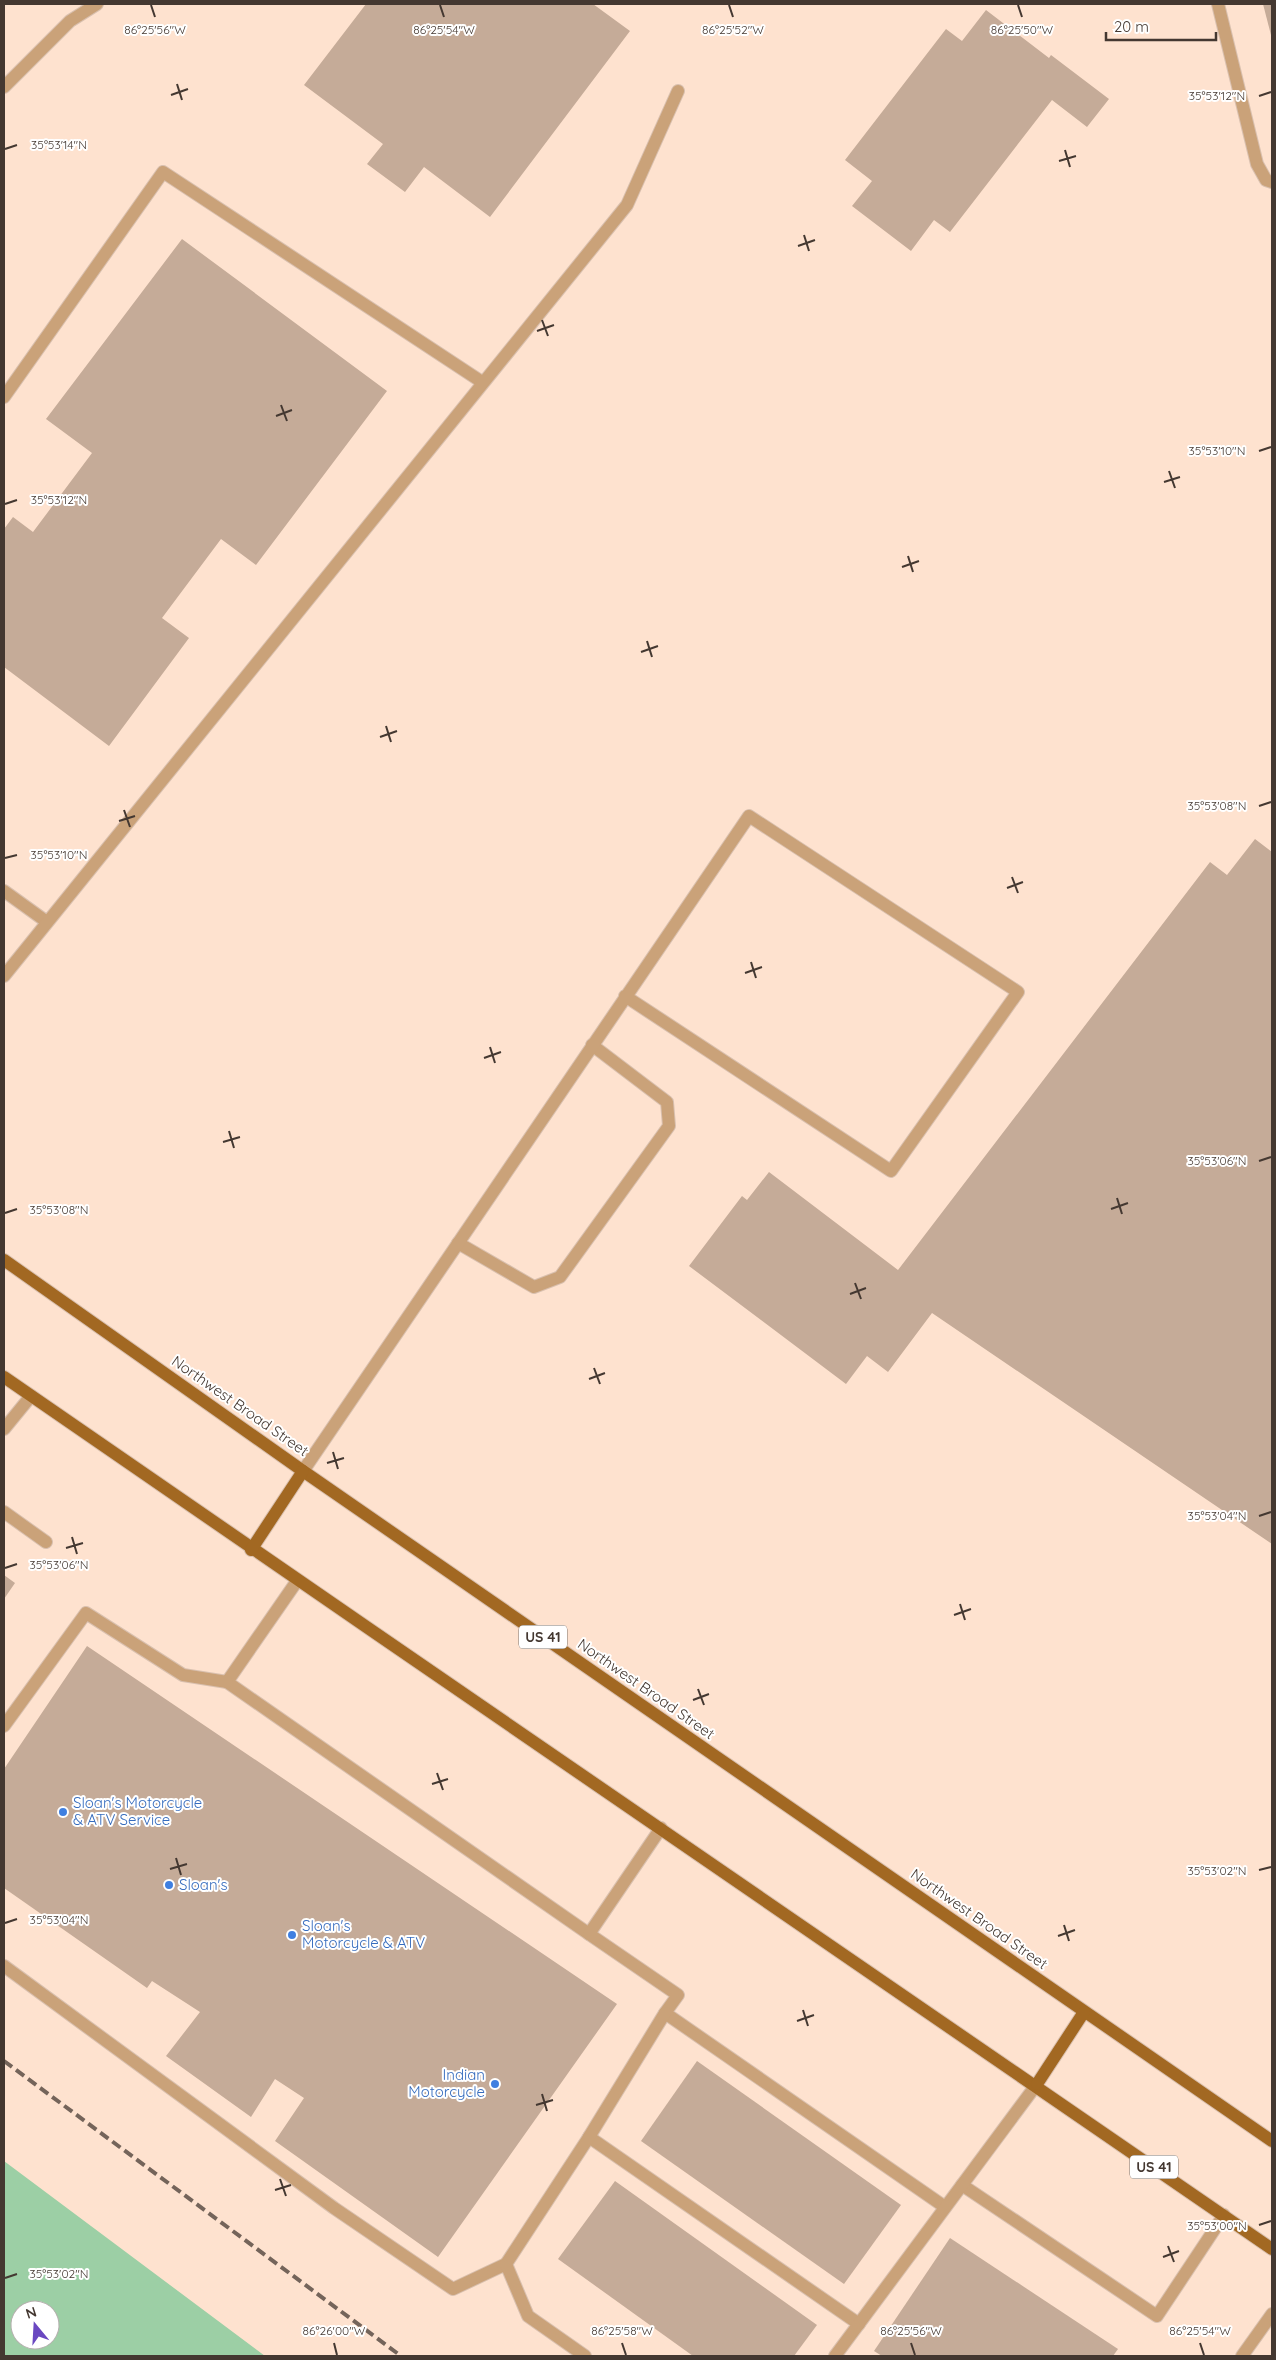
<svg xmlns="http://www.w3.org/2000/svg" width="1276" height="2360" font-family="Quicksand,sans-serif">
	<rect width="100%" height="100%" fill="#fee2cf"/>
	<path fill="#9ccfa5" fill-rule="evenodd" d="M 4,2161 L 265,2356 L 266,2356 L 4,2356 ZM 20,2310 L 50,2310 L 50,2340 L 20,2340 Z"/>
	<g fill="#c5ab98">
		<polygon points="366,4 593,4 630,31 490,217 424,167 405,192 367,164 383,144 304,85"/>
		<polygon points="1263,4 1272,4 1272,39"/>
		<polygon points="986,10 1049,58 1051,55 1109,99 1087,127 1052,100 950,232 934,220 911,251 852,206 872,181 845,160 946,29 962,41"/>
		<polygon points="182,239 387,391 256,565 221,539 162,618 189,638 109,746 4,667 4,529 13,517 33,532 92,453 46,419"/>
		<polygon points="1255,839 1272,852 1272,1544 932,1313 888,1372 867,1356 846,1384 689,1266 742,1196 747,1200 769,1172 898,1270 1210,862 1227,875"/>
		<polygon points="4,1575 15,1583 4,1599"/>
		<polygon points="87,1646 617,2004 438,2257 275,2141 304,2098 275,2079 251,2117 166,2056 200,2012 152,1981 147,1988 4,1888 4,1769"/>
		<polygon points="697,2061 901,2205 844,2284 641,2141"/>
		<polygon points="615,2181 817,2325 794,2356 693,2356 558,2259"/>
		<polygon points="950,2238 1118,2349 1113,2356 882,2356 874,2351"/>
	</g>
	<g fill="none" stroke-linecap="round" stroke-linejoin="round">
		<defs>
			<g id="minor">
				<polyline points="1218,4 1257,164 1266,180 1272,182"/>
				<polyline points="4,87 70,21 97,4"/>
				<polyline points="4,397 163,172 482,382"/>
				<polyline points="4,891 47,922"/>
				<polyline points="4,976 627,205 678,91"/>
				<polyline points="458,1243 534,1287 560,1277 669,1126 667,1102 592,1045"/>
				<polyline points="4,1429 31,1396"/>
				<polyline points="303,1471 749,816 1018,992 891,1171 625,996"/>
				<polyline points="4,1512 46,1542"/>
				<polyline points="297,1581 227,1682 589,1934"/>
				<polyline points="4,1726 86,1613 183,1675 227,1682"/>
				<polyline points="661,1828 589,1934 678,1995 665,2013 945,2207"/>
				<polyline points="4,1966 334,2208 453,2289 506,2264"/>
				<polyline points="589,2137 859,2324"/>
				<polyline points="962,2185 1157,2316 1224,2215"/>
				<polyline points="585,2356 528,2316 506,2264 589,2137 665,2013"/>
				<polyline points="835,2356 1037,2084"/>
				<polyline points="1242,2356 1272,2314"/>
			</g>
			<g id="major">
				<polyline points="4,1260 303,1471 1272,2141"/>
				<path d="M 4,1377 C 425,1670 851,1955 1272,2249"/>
				<polyline points="251,1550 303,1471"/>
				<polyline points="1037,2084 1084,2012"/>
			</g>
		</defs>
		<use href="#minor" stroke="#d9c0af" stroke-width="14"/>
		<use href="#major" stroke="#d9c0af" stroke-width="14"/>
		<use href="#minor" stroke="#caa279" stroke-width="12"/>
		<use href="#major" stroke="#a26822" stroke-width="12"/>
		<polyline stroke="#74645a" stroke-width="4" stroke-dasharray="10 5" stroke-linecap="butt" points="4,2061 401,2356"/>
	</g>
	<path fill="none" stroke="#443831" stroke-width="2" d="M 151,5 L 155,17M 440,5 L 444,17M 729,5 L 733,17M 1018,5 L 1022,17M 177,84 L 182,100M 171,95 L 188,89M 1259,96 L 1271,92M 5,149 L 17,145M 1065,150 L 1070,167M 1059,161 L 1076,156M 804,235 L 809,251M 798,246 L 815,240M 542,320 L 548,336M 537,331 L 554,325M 281,405 L 287,421M 276,416 L 292,410M 1259,451 L 1271,447M 1169,471 L 1175,488M 1164,482 L 1180,477M 5,504 L 17,500M 908,556 L 913,572M 902,567 L 919,561M 647,641 L 652,657M 641,652 L 658,646M 386,726 L 391,742M 380,737 L 397,731M 1259,806 L 1271,802M 124,810 L 130,827M 119,821 L 135,816M 5,858 L 17,855M 1012,877 L 1018,893M 1007,888 L 1023,882M 751,962 L 756,978M 745,973 L 762,967M 490,1047 L 495,1063M 484,1058 L 501,1052M 229,1131 L 234,1148M 223,1142 L 240,1137M 1259,1161 L 1271,1157M 1117,1198 L 1122,1214M 1111,1209 L 1128,1203M 5,1213 L 17,1209M 855,1283 L 861,1299M 850,1294 L 866,1288M 594,1368 L 600,1384M 589,1379 L 605,1373M 333,1452 L 338,1469M 327,1463 L 344,1458M 1259,1516 L 1271,1512M 72,1537 L 77,1554M 66,1548 L 83,1543M 5,1568 L 17,1564M 960,1604 L 965,1620M 954,1615 L 971,1609M 698,1689 L 704,1705M 693,1700 L 709,1694M 437,1773 L 443,1790M 432,1784 L 448,1779M 176,1858 L 181,1875M 170,1869 L 187,1864M 1259,1870 L 1271,1867M 5,1923 L 17,1919M 1064,1925 L 1069,1941M 1058,1936 L 1075,1930M 803,2010 L 808,2026M 797,2021 L 814,2015M 542,2094 L 547,2111M 536,2105 L 553,2100M 280,2179 L 286,2196M 275,2190 L 291,2185M 1259,2225 L 1271,2221M 1168,2246 L 1174,2262M 1163,2257 L 1179,2251M 5,2278 L 17,2274M 334,2343 L 337,2355M 622,2343 L 626,2355M 911,2343 L 915,2355M 1200,2343 L 1204,2355"/>
	<g fill="#3f7fe0" stroke="#fff" stroke-width="2">
		<circle cx="63" cy="1812" r="5"/>
		<circle cx="169" cy="1885" r="5"/>
		<circle cx="292" cy="1935" r="5"/>
		<circle cx="495" cy="2084" r="5"/>
	</g>
	<g text-anchor="middle" stroke-width="4" stroke-linejoin="round" paint-order="stroke">
		<g fill="#fff" stroke="#7c746f" stroke-width="1">
			<rect x="519" y="1625.5" width="48" height="23" rx="4"/>
			<rect x="1130" y="2155.5" width="48" height="23" rx="4"/>
		</g>
		<g font-size="14" font-weight="bold" fill="#443831">
			<text x="543" y="1642">US 41</text>
			<text x="1154" y="2172">US 41</text>
		</g>
		<g font-size="15" fill="#443831" stroke="#fff">
			<text transform="translate(240 1406) rotate(35)" y="5">Northwest Broad Street</text>
			<text transform="translate(646 1689) rotate(35)" y="5">Northwest Broad Street</text>
			<text transform="translate(979 1919) rotate(35)" y="5">Northwest Broad Street</text>
		</g>
		<g font-size="15" fill="#366cbe" stroke="#fff" text-anchor="start">
			<text x="73" y="1808">Sloan's Motorcycle<tspan x="73" dy="17">&amp; ATV Service</tspan></text>
			<text x="179" y="1890">Sloan's</text>
			<text x="302" y="1931">Sloan's<tspan x="302" dy="17">Motorcycle &amp; ATV</tspan></text>
			<text x="485" y="2080" text-anchor="end">Indian<tspan x="485" dy="17">Motorcycle</tspan></text>
		</g>
	</g>
	<g font-size="12" text-anchor="middle" fill="#443831" stroke="#fff" stroke-width="4" stroke-linejoin="round" paint-order="stroke">
		<text x="155" y="34">86°25'56"W</text>
		<text x="444" y="34">86°25'54"W</text>
		<text x="733" y="34">86°25'52"W</text>
		<text x="1022" y="34">86°25'50"W</text>
		<text x="1217" y="100">35°53'12"N</text>
		<text x="59" y="149">35°53'14"N</text>
		<text x="1217" y="455">35°53'10"N</text>
		<text x="59" y="504">35°53'12"N</text>
		<text x="1217" y="810">35°53'08"N</text>
		<text x="59" y="859">35°53'10"N</text>
		<text x="1217" y="1165">35°53'06"N</text>
		<text x="59" y="1214">35°53'08"N</text>
		<text x="1217" y="1520">35°53'04"N</text>
		<text x="59" y="1569">35°53'06"N</text>
		<text x="1217" y="1875">35°53'02"N</text>
		<text x="59" y="1924">35°53'04"N</text>
		<text x="1217" y="2230">35°53'00"N</text>
		<text x="59" y="2278">35°53'02"N</text>
		<text x="334" y="2335">86°26'00"W</text>
		<text x="622" y="2335">86°25'58"W</text>
		<text x="911" y="2335">86°25'56"W</text>
		<text x="1200" y="2335">86°25'54"W</text>
	</g>
	<rect width="1276" height="2360" fill="none" stroke="#443831" stroke-width="10"/>
	<g transform="translate(35 2325) rotate(342)"><circle r="24" fill="#ffffff" stroke="#b4afad"/>
	<path d="M0-4L9 19L0 12L-9 19Z" fill="#6a48c1"/>
	<text y="-8" font-size="14" font-weight="bold" text-anchor="middle" fill="#443831">N</text>
	</g>
	<path d="M1106 32v8h110v-8" fill="none" stroke="#443831" stroke-width="2.5"/>
	<text x="1114" y="32" font-size="15" fill="#443831" stroke="#ffffff" stroke-width="4" paint-order="stroke">20 m</text>
</svg>
